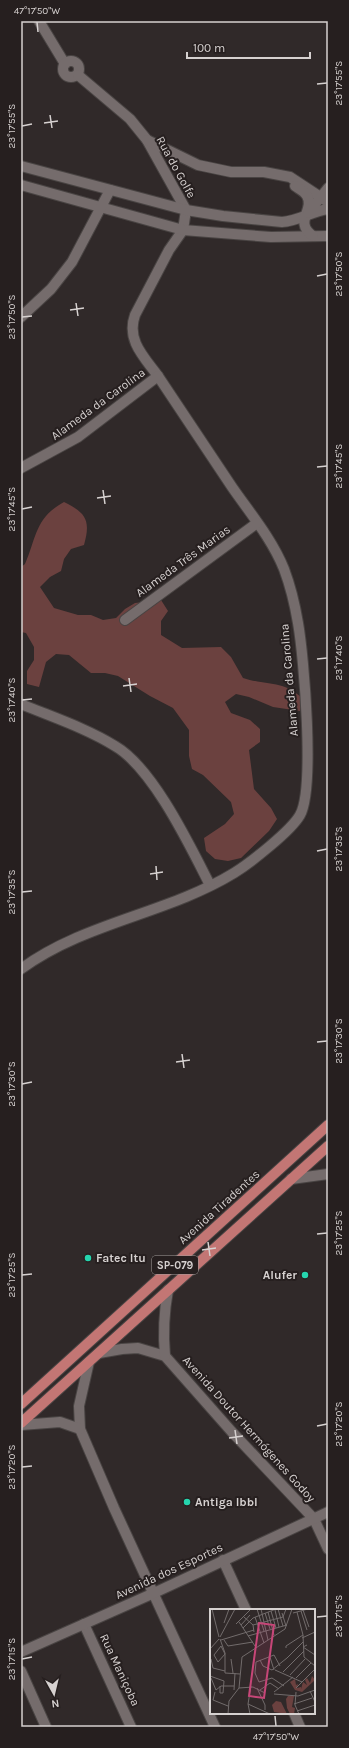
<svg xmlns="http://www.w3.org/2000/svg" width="349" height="1748" font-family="Karla,sans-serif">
	<rect width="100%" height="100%" fill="#302929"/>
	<path fill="#6b413f" d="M 64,502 C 86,513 91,520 84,545 L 71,549 L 64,559 L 61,571 L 50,577 L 40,587 L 54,608 L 78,615 L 91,615 L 103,620 L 116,618 L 125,609 L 135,603 L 161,600 L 168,611 L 161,621 L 161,635 L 182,648 L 221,647 L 231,657 L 243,678 C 268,686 283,680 303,699 L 300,711 L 273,707 L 249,697 L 236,694 L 225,702 L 231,713 L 250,720 L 260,729 L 260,742 L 249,750 L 254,789 L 271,808 L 277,819 L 269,831 L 241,858 L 228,861 L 215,859 L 206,851 L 204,838 L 225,824 L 234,814 L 231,802 L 203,775 L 192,769 L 189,756 L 189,730 L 173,708 L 150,696 L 118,676 L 105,673 L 91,673 L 69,655 L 56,654 L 46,662 L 39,687 L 27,684 L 27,671 L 34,660 L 34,647 L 26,633 L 21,632 L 21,567 L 25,564 C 37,536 35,518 64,502 Z"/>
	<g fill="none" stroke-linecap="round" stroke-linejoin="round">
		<defs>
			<g id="minor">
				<polyline points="39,21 65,64"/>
				<circle cx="71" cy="69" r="8"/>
				<path d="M 78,75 L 130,119 L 147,140 L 186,210 L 183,230 L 169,250 L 135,315 C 126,340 144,357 158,376"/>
				<polyline points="147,140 198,165 231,172 264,172 290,177 328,202"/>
				<path d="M 21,166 L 186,210 L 223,216 L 282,222 C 299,221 312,211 328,209"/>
				<polyline points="21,185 183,230 271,237 328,236"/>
				<path d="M 295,186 C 299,189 305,192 307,196 C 315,210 293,222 313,236"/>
				<polyline points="308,213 328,188"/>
				<polyline points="21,317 51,289 72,262 110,190"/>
				<path d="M 21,468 L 78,437 L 158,376 C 183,413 207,450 232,487 C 250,513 272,539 284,569 C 290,585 295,605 298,623 C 304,657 315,789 300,815 C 291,831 250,863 234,873 C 167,914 85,922 21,969"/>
				<polyline points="125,620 257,523"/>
				<path d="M 21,704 C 52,717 86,728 115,746 C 153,768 190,846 210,885"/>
				<polyline points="291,1179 328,1174"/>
				<polyline points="99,1353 122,1349 138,1348 165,1356 232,1432 314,1519 328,1549"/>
				<path d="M 165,1356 C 163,1334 164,1312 168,1290"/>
				<polyline points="89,1362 79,1406 80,1429 114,1508 215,1727"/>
				<polyline points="21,1425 60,1422 80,1429"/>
				<polyline points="223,1560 246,1610"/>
				<polyline points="84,1624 131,1727"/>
				<polyline points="21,1652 154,1593 328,1512"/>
				<polyline points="21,1671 46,1727"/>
				<polyline points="294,1713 300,1727"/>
			</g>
			<g id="primary">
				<polyline points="21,1404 328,1125"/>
				<polyline points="21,1423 328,1146"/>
			</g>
		</defs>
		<use href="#minor" stroke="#494443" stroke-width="12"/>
		<use href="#primary" stroke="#494443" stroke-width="12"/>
		<use href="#minor" stroke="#756c6c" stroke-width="10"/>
		<use href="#primary" stroke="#c37674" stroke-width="10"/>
	</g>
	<path fill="none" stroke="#d6d1d0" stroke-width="1.5" d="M 37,22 L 38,32M 317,84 L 327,83M 50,115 L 52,128M 44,123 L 58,121M 22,126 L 32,124M 317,276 L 327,274M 76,303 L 78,316M 70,310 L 84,308M 22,317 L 32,316M 317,467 L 327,466M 103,490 L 105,504M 97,498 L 111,496M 22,509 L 32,507M 317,659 L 327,658M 129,678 L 131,692M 123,686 L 137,684M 22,700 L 32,699M 317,851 L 327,849M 156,866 L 157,880M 150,874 L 163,872M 22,892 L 32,891M 317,1042 L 327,1041M 182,1054 L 184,1068M 176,1062 L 190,1060M 22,1084 L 32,1082M 317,1234 L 327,1233M 208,1242 L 210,1256M 202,1250 L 216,1248M 22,1275 L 32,1274M 317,1426 L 327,1424M 235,1430 L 237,1444M 229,1438 L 243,1436M 22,1467 L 32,1466M 317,1617 L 327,1616M 22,1659 L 32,1657M 275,1716 L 276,1726"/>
	<g fill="#25d5ae" stroke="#261f1f" stroke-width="1.5">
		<circle cx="88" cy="1258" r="4"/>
		<circle cx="305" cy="1275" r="4"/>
		<circle cx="187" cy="1502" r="4"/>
	</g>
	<g text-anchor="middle" stroke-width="4" stroke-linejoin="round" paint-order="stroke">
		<rect fill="#261f1f" stroke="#a19c9b" stroke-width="1" x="152" y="1256" width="46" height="18" rx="3"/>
		<g font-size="11" font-weight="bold" fill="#d6d1d0">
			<text x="175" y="1269">SP-079</text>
		</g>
		<g font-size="12" fill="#d6d1d0" stroke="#261f1f">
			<text transform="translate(176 167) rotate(61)" y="4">Rua do Golfe</text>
			<text transform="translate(98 404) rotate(-36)" y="4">Alameda da Carolina</text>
			<text transform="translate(183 561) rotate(-36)" y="4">Alameda Três Marias</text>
			<text transform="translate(289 680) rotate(-95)" y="4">Alameda da Carolina</text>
			<text transform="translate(219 1207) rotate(-42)" y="4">Avenida Tiradentes</text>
			<text transform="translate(249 1429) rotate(48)" y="4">Avenida Doutor Hermógenes Godoy</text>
			<text transform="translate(169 1571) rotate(-25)" y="4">Avenida dos Esportes</text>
			<text transform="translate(120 1670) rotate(65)" y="4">Rua Maniçoba</text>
		</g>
		<g font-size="12" font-weight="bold" fill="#d6d1d0" stroke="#261f1f" text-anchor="start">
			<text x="96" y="1262">Fatec Itu</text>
			<text x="297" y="1279" text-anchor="end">Alufer</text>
			<text x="195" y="1506">Antiga Ibbl</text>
		</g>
	</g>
	<g transform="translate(210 1609)">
		<rect width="105" height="105" fill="#302929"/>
		<path d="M 102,67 L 105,71 L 92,83 L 85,81 L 80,73 L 85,70 L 86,76 L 88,75 L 87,79 L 91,78 L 91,80 L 93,73 L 97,76 L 95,71 L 97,69 L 100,74 ZM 78,87 L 84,87 L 82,98 L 85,99 L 84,105 L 80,105 L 77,99 L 76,90 ZM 66,92 L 71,93 L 77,105 L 64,103 L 62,96 Z" fill="#6b413f"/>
		<path fill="none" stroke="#726c6c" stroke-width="1" d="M 2,0 L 9,28M 47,0 L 54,22M 51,0 L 58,31M 68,0 L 73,17M 65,1 L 69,18M 93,1 L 99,18M 61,2 L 66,19M 91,2 L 97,21M 58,3 L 64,26M 87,3 L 93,26 L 94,48 L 105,57M 55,4 L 60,20M 72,4 L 76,17M 83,4 L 98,0M 34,8 L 43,16 L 44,23M 45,8 L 54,34M 29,13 L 45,37M 14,14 L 19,0M 26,15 L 41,0M 31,16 L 40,6M 43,16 L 73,8 L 76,0M 33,19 L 43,9 L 66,0M 38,27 L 77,16M 10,28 L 25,0M 92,29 L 105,23M 10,30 L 15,44 L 15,64 L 30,65M 11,31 L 44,21M 14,31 L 18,37 L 43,33M 97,36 L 93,38 L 105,46M 11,37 L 15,45 L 8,53 L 4,46 ZM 76,39 L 76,37 L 93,26M 0,40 L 9,30M 60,48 L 64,61M 77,49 L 93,33M 1,50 L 3,59 L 15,62M 21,50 L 23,64M 50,51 L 53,57 L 62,61 L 77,49M 70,57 L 64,46 L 46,53 L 45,64 L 49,73 L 62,69 L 74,77M 65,61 L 92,73M 73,63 L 94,42M 80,66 L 95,50M 0,67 L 14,72 L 13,84 L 10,84 L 10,77M 1,69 L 6,81M 86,69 L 101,54M 29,79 L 43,78 L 55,84M 47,79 L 55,96 L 55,101M 86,79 L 105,60M 6,81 L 11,77 L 24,77M 24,81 L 25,64M 50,81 L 60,74 L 69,80M 100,82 L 105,93M 5,83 L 3,91 L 18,97M 64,83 L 83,68M 86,83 L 85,96 L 89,105M 64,85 L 88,87 L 105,81M 38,95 L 60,105M 84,95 L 102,89M 87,102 L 105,96M 18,105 L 19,92 L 29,79 L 32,48 L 75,20 L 82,0M 40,105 L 38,95 L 41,77"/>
		<path fill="#c74678" fill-opacity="0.15" stroke="#c74678" stroke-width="2" d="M 49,14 L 64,16 L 54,89 L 39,87 Z"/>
		<rect width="105" height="105" fill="none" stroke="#d6d1d0" stroke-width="2"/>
	</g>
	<rect width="349" height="1748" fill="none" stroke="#261f1f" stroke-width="44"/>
	<g transform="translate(54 1694) rotate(172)" stroke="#261f1f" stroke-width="3" paint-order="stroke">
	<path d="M0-3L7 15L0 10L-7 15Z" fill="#d6d1d0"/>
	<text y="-6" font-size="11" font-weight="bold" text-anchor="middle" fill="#d6d1d0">N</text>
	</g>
	<path d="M187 52v6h123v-6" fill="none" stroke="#d6d1d0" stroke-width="2"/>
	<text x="193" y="52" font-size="12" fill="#d6d1d0" stroke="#261f1f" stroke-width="3" paint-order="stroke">100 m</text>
	<rect x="22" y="22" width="305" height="1704" fill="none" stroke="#d6d1d0" stroke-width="1.5"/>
	<g font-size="10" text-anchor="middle" fill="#d6d1d0">
		<text x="37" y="14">47°17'50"W</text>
		<text transform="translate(338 83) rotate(-90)" y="4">23°17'55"S</text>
		<text transform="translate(11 126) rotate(-90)" y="4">23°17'55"S</text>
		<text transform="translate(338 274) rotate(-90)" y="4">23°17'50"S</text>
		<text transform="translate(11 317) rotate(-90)" y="4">23°17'50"S</text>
		<text transform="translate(338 466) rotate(-90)" y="4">23°17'45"S</text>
		<text transform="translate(11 509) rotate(-90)" y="4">23°17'45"S</text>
		<text transform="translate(338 658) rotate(-90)" y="4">23°17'40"S</text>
		<text transform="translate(11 700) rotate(-90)" y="4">23°17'40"S</text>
		<text transform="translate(338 849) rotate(-90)" y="4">23°17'35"S</text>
		<text transform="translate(11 892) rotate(-90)" y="4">23°17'35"S</text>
		<text transform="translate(338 1041) rotate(-90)" y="4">23°17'30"S</text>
		<text transform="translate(11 1084) rotate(-90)" y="4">23°17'30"S</text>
		<text transform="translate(338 1233) rotate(-90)" y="4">23°17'25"S</text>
		<text transform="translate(11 1275) rotate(-90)" y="4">23°17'25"S</text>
		<text transform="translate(338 1424) rotate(-90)" y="4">23°17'20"S</text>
		<text transform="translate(11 1467) rotate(-90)" y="4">23°17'20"S</text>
		<text transform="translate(338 1616) rotate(-90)" y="4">23°17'15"S</text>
		<text transform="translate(11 1659) rotate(-90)" y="4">23°17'15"S</text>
		<text x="276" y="1740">47°17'50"W</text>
	</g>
</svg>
